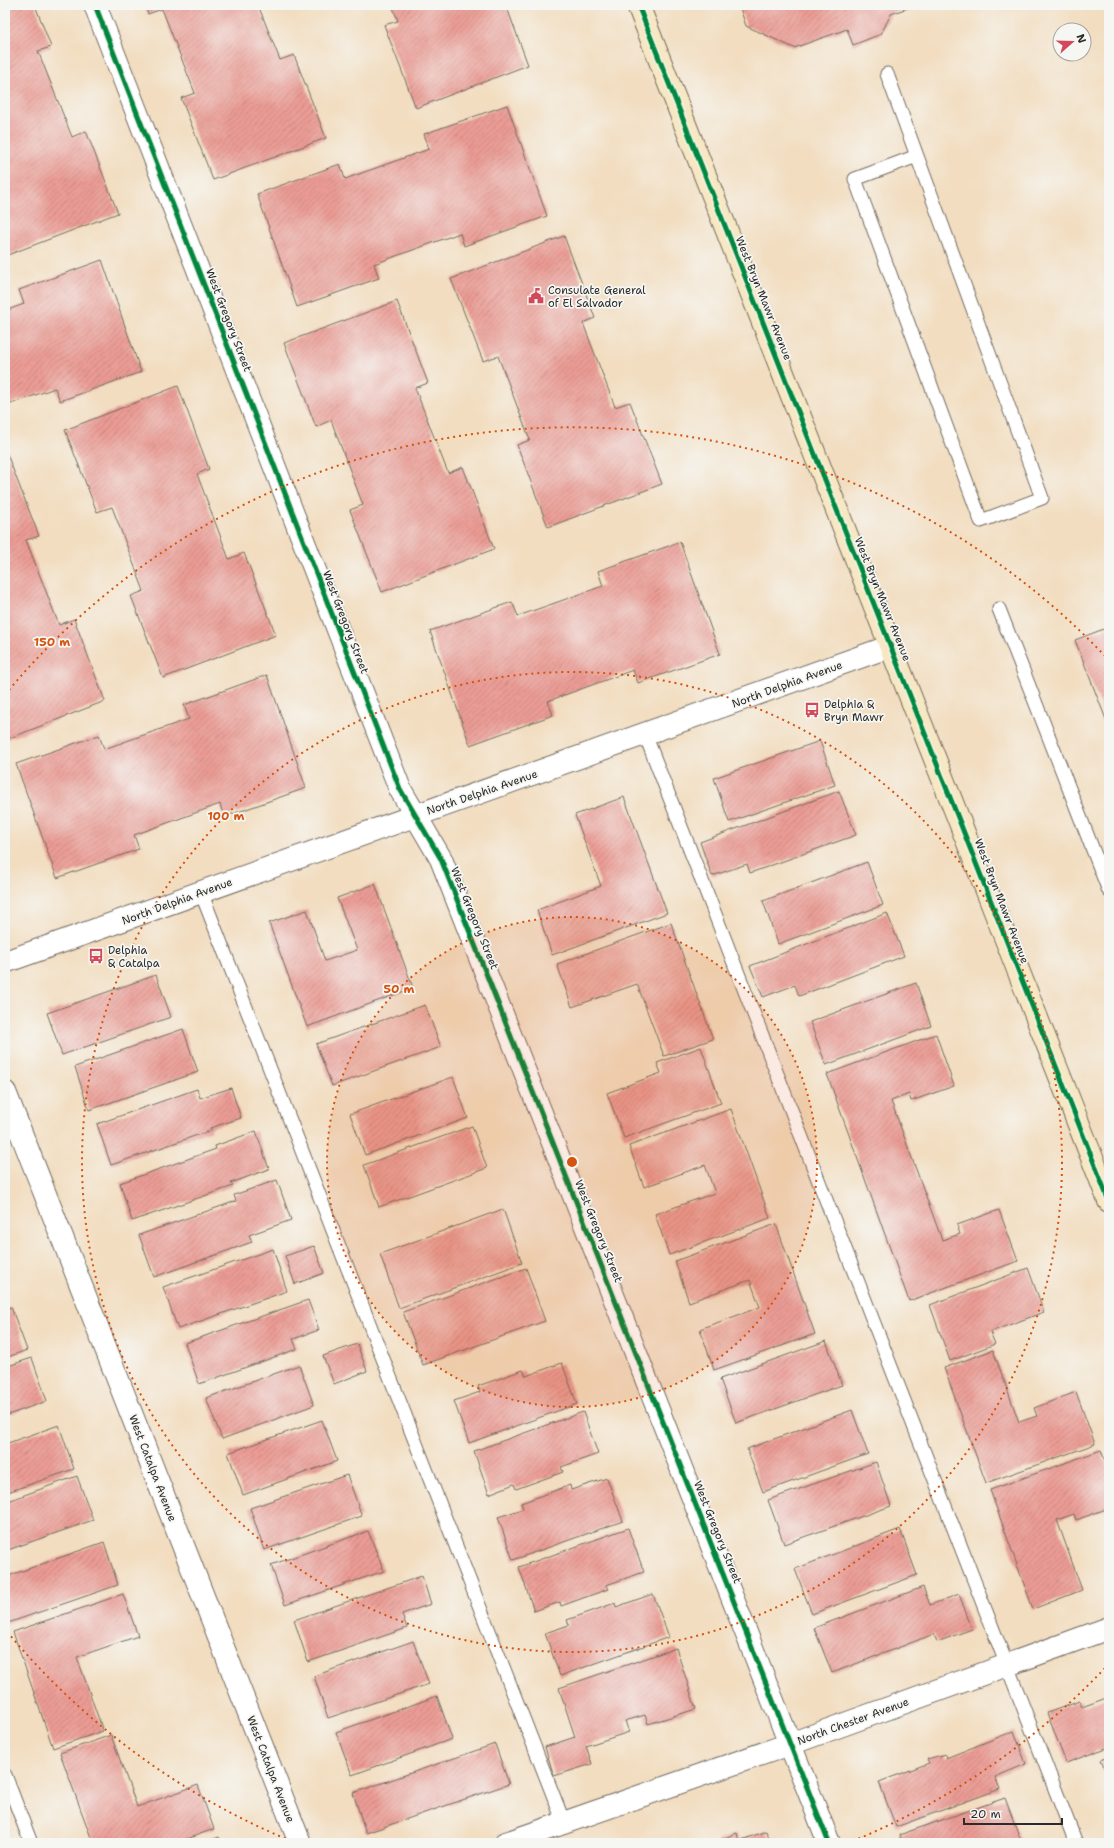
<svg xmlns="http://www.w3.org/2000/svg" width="1114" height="1848" font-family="'Shantell Sans',sans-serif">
	<defs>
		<pattern id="building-hatch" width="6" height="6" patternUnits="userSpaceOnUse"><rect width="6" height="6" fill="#eb9c94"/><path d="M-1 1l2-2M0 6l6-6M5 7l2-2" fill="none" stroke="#bf7f79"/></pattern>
	</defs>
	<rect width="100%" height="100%" fill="#f6f6f2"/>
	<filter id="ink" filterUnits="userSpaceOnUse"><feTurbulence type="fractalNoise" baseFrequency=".025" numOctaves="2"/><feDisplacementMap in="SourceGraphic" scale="8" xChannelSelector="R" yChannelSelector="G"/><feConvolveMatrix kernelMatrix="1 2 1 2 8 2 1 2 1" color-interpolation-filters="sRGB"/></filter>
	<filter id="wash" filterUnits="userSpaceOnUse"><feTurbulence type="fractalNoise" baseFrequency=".012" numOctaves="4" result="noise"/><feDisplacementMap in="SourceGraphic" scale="16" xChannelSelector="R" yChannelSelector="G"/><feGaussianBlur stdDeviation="0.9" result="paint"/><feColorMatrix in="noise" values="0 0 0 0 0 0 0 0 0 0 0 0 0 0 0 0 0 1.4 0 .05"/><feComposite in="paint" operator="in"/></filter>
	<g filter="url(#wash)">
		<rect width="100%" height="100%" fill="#f2ddc0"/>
		<g id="blocks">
			<g fill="url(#building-hatch)">
				<polygon points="5,5 35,5 51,47 38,51 72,137 86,131 118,213 5,256"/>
				<polygon points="144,5 258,5 280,60 294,55 326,138 213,180 181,98 195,93 162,9 148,14"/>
				<polygon points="392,5 506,5 528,65 416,108 384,25 398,21"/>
				<polygon points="739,5 916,5 891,14 881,34 853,45 847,29 794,48 746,26"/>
				<polygon points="507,105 547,216 464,246 460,233 374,264 379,278 297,307 257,194 340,164 345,179 429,149 424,134"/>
				<polygon points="564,236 595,318 583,323 615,407 630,402 662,484 548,527 517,445 530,440 498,356 483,361 451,279"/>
				<polygon points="102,260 141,372 60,401 55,388 5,406 5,311 24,304 19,290"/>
				<polygon points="397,301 428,383 415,388 448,473 463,467 494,549 382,592 350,510 363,505 331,420 316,427 284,343"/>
				<polygon points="178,386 209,469 197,474 229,559 244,553 276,635 163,678 131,596 144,591 112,507 97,512 65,430"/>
				<polygon points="7,454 39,536 26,540 59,625 74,619 105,701 5,740 5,455"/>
				<polygon points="680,542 720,654 638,683 633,670 548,701 553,715 470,745 430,631 512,602 518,616 603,586 598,571"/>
				<polygon points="1109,627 1109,727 1075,640"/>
				<polygon points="267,675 306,788 224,817 220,804 134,835 139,849 57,878 16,764 99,735 104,749 189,719 184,705"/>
				<polygon points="820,741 835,785 729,822 714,778"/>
				<polygon points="839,791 856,835 750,873 747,864 712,876 700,842"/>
				<polygon points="624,797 667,913 552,955 537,910 601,886 575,815"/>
				<polygon points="867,862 883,905 778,944 763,901"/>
				<polygon points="375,884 413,988 307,1027 269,923 307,910 325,961 357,950 337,898"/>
				<polygon points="887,913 904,956 799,996 795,985 763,997 750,966"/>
				<polygon points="671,923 713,1039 664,1056 637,984 572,1007 557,964"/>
				<polygon points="156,975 171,1017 62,1055 47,1013"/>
				<polygon points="916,983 931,1026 826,1065 810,1022"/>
				<polygon points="425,1005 441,1047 332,1086 316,1044"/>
				<polygon points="183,1029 198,1072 89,1110 75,1067"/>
				<polygon points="936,1034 954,1086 911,1101 909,1094 891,1101 942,1240 960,1234 957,1225 999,1210 1018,1261 909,1301 827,1074"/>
				<polygon points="701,1047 721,1103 624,1138 607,1093 661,1073 657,1063"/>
				<polygon points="453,1077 468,1118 365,1155 350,1114"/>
				<polygon points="231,1088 241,1118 210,1128 212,1130 111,1165 97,1124 197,1089 200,1098"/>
				<polygon points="731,1109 770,1218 669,1255 655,1214 715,1193 705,1165 644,1187 629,1146"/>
				<polygon points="472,1126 487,1168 379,1207 364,1165"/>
				<polygon points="256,1131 269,1169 231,1183 233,1186 132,1221 120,1183 216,1149 215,1146"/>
				<polygon points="277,1180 291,1220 249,1235 252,1242 154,1277 139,1235 236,1201 234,1195"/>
				<polygon points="503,1209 522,1263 399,1308 380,1254"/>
				<polygon points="776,1224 815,1334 714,1370 700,1329 760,1307 750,1280 689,1302 675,1261"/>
				<polygon points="314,1246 324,1273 295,1284 285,1256"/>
				<polygon points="273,1249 287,1291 178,1329 163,1287"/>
				<polygon points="526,1268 545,1321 423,1365 403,1312"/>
				<polygon points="1028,1268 1044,1312 990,1332 995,1344 950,1361 930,1305"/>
				<polygon points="308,1300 319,1330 293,1339 297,1349 199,1384 185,1343"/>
				<polygon points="11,1307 27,1350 5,1358 5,1309"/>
				<polygon points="826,1341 842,1385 736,1423 720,1379"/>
				<polygon points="357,1344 367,1371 334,1384 323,1356"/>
				<polygon points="993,1350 1019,1422 1037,1416 1034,1408 1076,1392 1095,1444 986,1483 944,1368"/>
				<polygon points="32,1358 47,1401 5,1416 5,1367"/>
				<polygon points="562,1363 577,1404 469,1443 454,1401 480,1392 478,1386 523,1370 526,1376"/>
				<polygon points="299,1365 314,1405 222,1439 206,1398"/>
				<polygon points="852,1410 868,1454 763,1492 747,1449"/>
				<polygon points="583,1412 598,1454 561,1467 563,1472 516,1489 514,1484 489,1494 474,1451"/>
				<polygon points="322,1420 337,1461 243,1495 228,1453"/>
				<polygon points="59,1425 74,1469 5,1493 5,1444"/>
				<polygon points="1101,1450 1109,1473 1109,1508 1076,1520 1074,1514 1057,1520 1082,1590 1033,1609 990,1490"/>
				<polygon points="876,1462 891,1506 784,1544 768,1500"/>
				<polygon points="347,1475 362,1516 264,1550 250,1508"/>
				<polygon points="77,1476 93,1520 5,1551 5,1502"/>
				<polygon points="607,1478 623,1521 513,1560 498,1517 523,1509 521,1503 570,1485 571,1490"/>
				<polygon points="628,1528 644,1572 606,1585 608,1589 561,1606 560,1602 534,1611 519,1567"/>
				<polygon points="900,1529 917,1575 812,1614 795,1569"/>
				<polygon points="368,1531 384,1571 285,1605 271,1565"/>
				<polygon points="104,1542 118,1585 5,1624 5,1577"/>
				<polygon points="422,1576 431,1604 402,1614 407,1628 308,1662 294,1620"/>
				<polygon points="923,1587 930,1605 959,1594 972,1629 937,1642 934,1634 832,1673 814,1628"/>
				<polygon points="123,1594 138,1636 77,1657 103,1731 53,1748 13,1632"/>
				<polygon points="653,1594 669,1637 560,1676 545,1633 569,1625 567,1620 615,1603 616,1607"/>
				<polygon points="413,1641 429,1684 328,1718 314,1676"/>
				<polygon points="676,1648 696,1709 648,1724 645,1715 625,1721 629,1732 586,1746 592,1764 554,1776 545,1747 575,1737 559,1688"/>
				<polygon points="437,1696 452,1739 352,1775 336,1732"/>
				<polygon points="1109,1697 1109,1747 1066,1763 1047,1713 1080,1701 1082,1707"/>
				<polygon points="1014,1731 1026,1764 995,1777 1000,1789 896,1827 879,1782 929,1763 927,1759 945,1754 946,1758"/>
				<polygon points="111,1735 137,1807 198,1785 214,1829 175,1843 93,1843 60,1753"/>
				<polygon points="495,1744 509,1784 366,1833 353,1793"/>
				<polygon points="1109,1757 1109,1781 1101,1760"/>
				<polygon points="1005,1798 1021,1841 1016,1843 902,1843 899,1835"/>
				<polygon points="766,1831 771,1843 718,1843 717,1841 737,1833 739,1841"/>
				<polygon points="219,1837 222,1843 203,1843"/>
			</g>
		</g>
	</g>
	<g filter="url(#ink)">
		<use href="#blocks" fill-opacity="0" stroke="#71695f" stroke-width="1"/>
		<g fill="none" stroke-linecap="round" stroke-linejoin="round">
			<defs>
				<g id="lane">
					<path d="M 887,74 C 939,215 991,356 1042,498 L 981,521 L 855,179 L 917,156"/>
					<polyline points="999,609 1109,891"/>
					<polyline points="645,734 1076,1843"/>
					<polyline points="201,892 564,1823"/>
					<polyline points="5,1775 31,1843"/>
				</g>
				<g id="street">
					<polyline points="95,5 400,789 441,859 829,1843"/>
					<polyline points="5,962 891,646"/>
					<polyline points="5,1092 300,1843"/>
					<polyline points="506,1843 790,1744 1109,1628"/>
				</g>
				<polyline id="secondary" points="638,5 1109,1201"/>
			</defs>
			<use href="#lane" stroke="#71695f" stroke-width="15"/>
			<use href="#street" stroke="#71695f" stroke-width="24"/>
			<use href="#secondary" stroke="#71695f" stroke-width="24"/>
			<use href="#lane" stroke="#fff" stroke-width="13"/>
			<use href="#street" stroke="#fff" stroke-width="22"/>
			<use href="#secondary" stroke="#f7e8c3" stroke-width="22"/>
			<defs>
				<g id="cycleway">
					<polyline points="95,5 400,789 441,859 829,1843"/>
					<polyline points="638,5 1109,1201"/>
				</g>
			</defs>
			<use href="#cycleway" stroke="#f6f6f2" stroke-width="8"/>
			<use href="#cycleway" stroke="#00873e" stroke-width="5"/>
		</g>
	</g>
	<circle cx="572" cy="1162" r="245" fill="#d5540f" fill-opacity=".12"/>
	<g fill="none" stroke="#d5540f" stroke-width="2" stroke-dasharray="2 4">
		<circle cx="572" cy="1162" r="245"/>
		<circle cx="572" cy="1162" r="490"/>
		<path d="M1105 1668A735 735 0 0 1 853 1841M291 1841A735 735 0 0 1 9 1634M9 690A735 735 0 0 1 1105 656"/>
	</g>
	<defs>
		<symbol id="civic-bare" viewBox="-9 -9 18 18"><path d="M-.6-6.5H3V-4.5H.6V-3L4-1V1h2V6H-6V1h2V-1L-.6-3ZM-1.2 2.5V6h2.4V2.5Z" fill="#d1495b" stroke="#f6f6f2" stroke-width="2.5" paint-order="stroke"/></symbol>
		<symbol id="bus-bare" viewBox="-9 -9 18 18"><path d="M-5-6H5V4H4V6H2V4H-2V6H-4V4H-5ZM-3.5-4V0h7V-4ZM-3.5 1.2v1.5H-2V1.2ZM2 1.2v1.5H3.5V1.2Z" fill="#d1495b" stroke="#f6f6f2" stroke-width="2.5" paint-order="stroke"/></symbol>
	</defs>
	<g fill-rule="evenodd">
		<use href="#civic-bare" x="525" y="285" width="22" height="22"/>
		<use href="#bus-bare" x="801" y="699" width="22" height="22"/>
		<use href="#bus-bare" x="85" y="945" width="22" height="22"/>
	</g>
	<g text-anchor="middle" stroke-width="3.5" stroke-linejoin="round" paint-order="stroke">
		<g font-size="11" fill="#2b2b2b" stroke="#f6f6f2" text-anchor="start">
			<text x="548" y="294">Consulate General<tspan x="548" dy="13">of El Salvador</tspan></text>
			<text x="824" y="708">Delphia &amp;<tspan x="824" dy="13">Bryn Mawr</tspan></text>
			<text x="108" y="954">Delphia<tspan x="108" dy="13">&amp; Catalpa</tspan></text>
		</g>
		<g font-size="11" fill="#2b2b2b" stroke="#f6f6f2">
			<text transform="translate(764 298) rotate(68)" y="4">West Bryn Mawr Avenue</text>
			<text transform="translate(229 320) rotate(69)" y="4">West Gregory Street</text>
			<text transform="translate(883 599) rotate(68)" y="4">West Bryn Mawr Avenue</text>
			<text transform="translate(346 622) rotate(69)" y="4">West Gregory Street</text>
			<text transform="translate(787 684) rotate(-20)" y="4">North Delphia Avenue</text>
			<text transform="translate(482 792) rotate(-19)" y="4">North Delphia Avenue</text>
			<text transform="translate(177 901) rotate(-20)" y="4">North Delphia Avenue</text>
			<text transform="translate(1002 901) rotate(69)" y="4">West Bryn Mawr Avenue</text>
			<text transform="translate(475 918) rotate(68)" y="4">West Gregory Street</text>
			<text transform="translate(599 1231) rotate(68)" y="4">West Gregory Street</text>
			<text transform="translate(153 1468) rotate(69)" y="4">West Catalpa Avenue</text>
			<text transform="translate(718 1532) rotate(68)" y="4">West Gregory Street</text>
			<text transform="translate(853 1721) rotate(-20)" y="4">North Chester Avenue</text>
			<text transform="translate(271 1769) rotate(69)" y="4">West Catalpa Avenue</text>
		</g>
	</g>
	<circle cx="572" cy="1162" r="6" fill="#d5540f" stroke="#f6f6f2" stroke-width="2"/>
	<g font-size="12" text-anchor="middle" font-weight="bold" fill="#d5540f" stroke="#f6f6f2" stroke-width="3.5" stroke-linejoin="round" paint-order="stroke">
		<text x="52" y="646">150 m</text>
		<text x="226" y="820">100 m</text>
		<text x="399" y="993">50 m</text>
	</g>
	<rect width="1114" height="1848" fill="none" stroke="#f6f6f2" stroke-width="20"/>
	<g transform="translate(1072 42) rotate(70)"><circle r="19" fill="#f6f6f2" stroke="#a5a5a2"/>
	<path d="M0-3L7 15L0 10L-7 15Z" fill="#d1495b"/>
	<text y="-6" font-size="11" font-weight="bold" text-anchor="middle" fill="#2b2b2b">N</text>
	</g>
	<path d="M964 1818v6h98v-6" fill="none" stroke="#2b2b2b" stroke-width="2"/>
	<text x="970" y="1818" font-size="12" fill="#2b2b2b" stroke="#f6f6f2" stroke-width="3" paint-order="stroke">20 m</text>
</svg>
